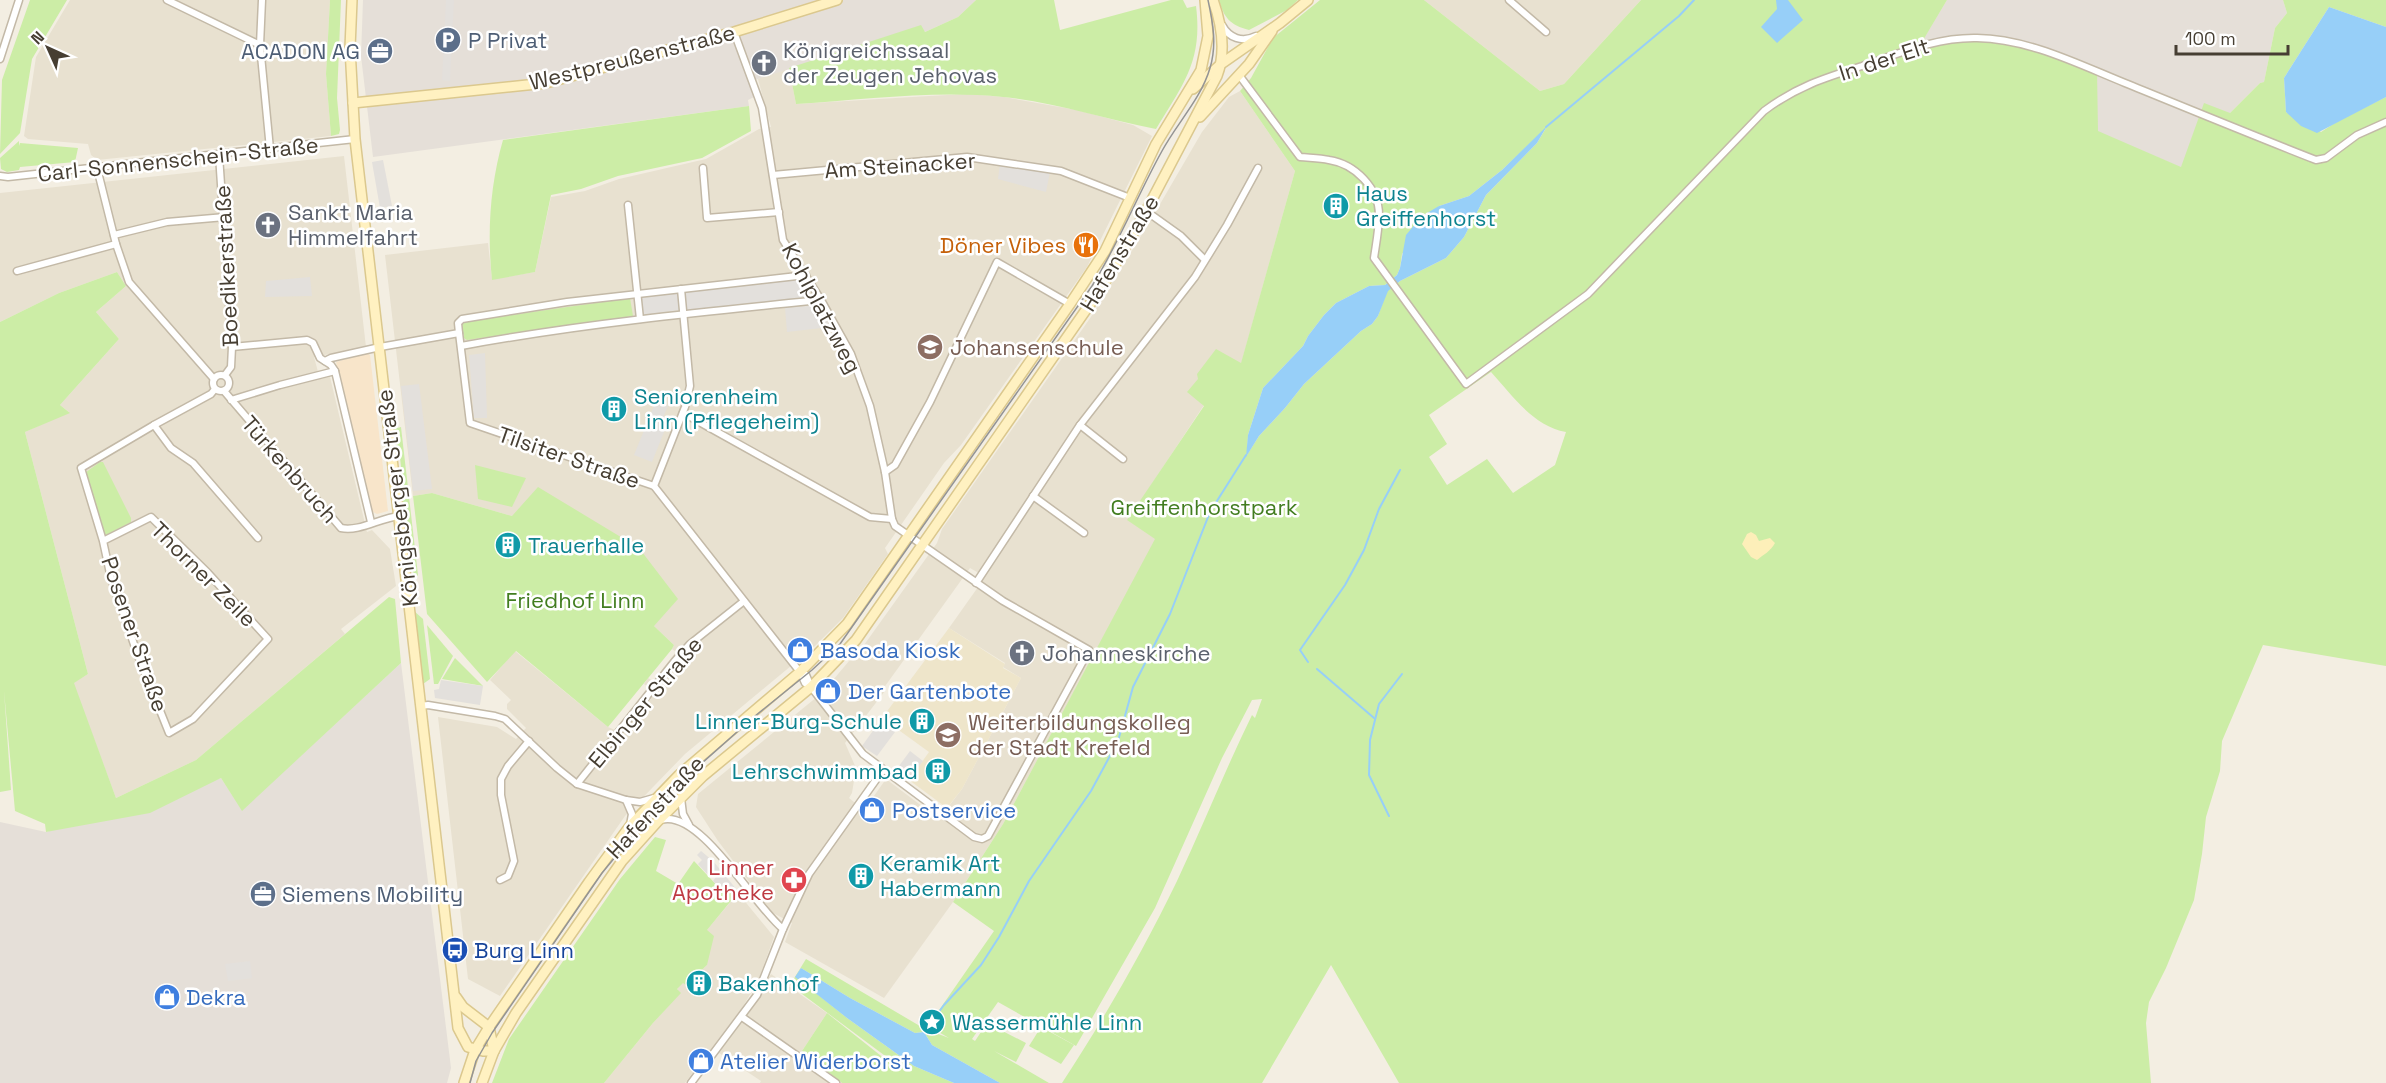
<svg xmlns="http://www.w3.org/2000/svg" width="2386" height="1083" font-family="'Space Grotesk',sans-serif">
	<rect width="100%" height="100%" fill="#f3eee2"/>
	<g fill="#e8e1d0" fill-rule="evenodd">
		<polygon points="70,0 330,0 326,74 331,136 97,160 91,155 88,144 28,139 24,136 36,57"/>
		<polygon points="1424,0 1641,0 1564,84 1540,91"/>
		<polygon points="789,68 796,104 929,96 967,94 1004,97 1077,110 1133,125 1152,136 1087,267 961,445 944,463 885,548 888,554 843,618 815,646 685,754 625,816 500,996 468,979 438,717 497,727 516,739 526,728 507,709 507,704 511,700 490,680 515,651 608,727 615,730 648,687 644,684 648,678 653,681 676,652 672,649 674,645 654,626 512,516 432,493 413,496 385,255 488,243 492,279 535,272 551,197 585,191 619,179 706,159 759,129 771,127 758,79"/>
		<path d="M 1240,91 L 1295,171 L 1241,364 L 1204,405 L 1128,520 L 1156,539 L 1003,824 L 953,902 L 884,998 L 785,942 L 792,923 L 773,913 L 718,841 L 696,807 L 698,794 L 823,692 L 849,661 L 854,659 L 937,543 L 942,529 L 1093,314 L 1149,223 L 1202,132 L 1229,97 ZM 970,568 L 984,576 L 983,580 L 949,628 L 1005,663 L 1003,667 L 1021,678 L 962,789 L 939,819 L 886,779 L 864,810 L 849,798 L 852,793 L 856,768 L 845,743 L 885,691 L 883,689 Z"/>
		<polygon points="344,156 366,347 314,357 320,379 330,377 367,532 372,530 390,549 396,586 341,629 345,634 196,760 116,798 73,683 88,674 25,432 69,412 60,405 119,339 96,312 126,286 117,272 59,293 0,322 0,193"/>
		<polygon points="738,893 774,937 758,981 742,1008 685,1083 604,1083 653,1023 680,993 677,989 683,982 686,985 707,965 706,931"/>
		<polygon points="771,974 827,1013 802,1051 842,1083 760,1083 761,1081 719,1053 743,1021"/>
	</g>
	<polygon fill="#f8e5ca" points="367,353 370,355 388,511 377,514 371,511 336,362"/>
	<g fill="#e5dfd8">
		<polygon points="363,0 976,0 958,17 925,32 920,26 749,82 754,97 748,100 749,106 373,157 361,56"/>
		<polygon points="1947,0 2283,0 2287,13 2275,28 2264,82 2260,83 2230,113 2182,168 2096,131 2006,38 1965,35 1921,43"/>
		<polygon points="401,663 451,1068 447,1083 0,1083 0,822 46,832 221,778 242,810"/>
	</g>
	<polygon fill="#eee5ca" points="949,628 1005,664 1003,668 1021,678 962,789 947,808 909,780 929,752 882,718"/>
	<g fill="#cceda6" fill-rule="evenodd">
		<polygon points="30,0 67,0 32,59 20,133 0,154 2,80"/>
		<polygon points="330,0 341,0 337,98 340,130 339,134 331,136 326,74"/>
		<path d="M 976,0 L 1054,0 L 1060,30 L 1171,0 L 1183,0 L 1187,8 L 1196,6 C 1203,61 1183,84 1156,129 C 1104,119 1055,102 1003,97 C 934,90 864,100 796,104 L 789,68 L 921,25 L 925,32 L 958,17 Z"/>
		<path d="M 1219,0 L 1298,0 L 1287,10 L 1249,30 C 1230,25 1224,18 1219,0 Z"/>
		<path d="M 1320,0 L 1424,0 L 1540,91 L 1564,84 L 1641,0 L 1947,0 L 1922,42 C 1995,26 2030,45 2097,70 L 2098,131 L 2181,167 L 2204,103 L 2230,113 L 2260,83 L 2264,82 L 2275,28 L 2287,13 L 2283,0 L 2386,0 L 2386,27 L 2329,7 L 2284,78 L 2286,112 L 2321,132 L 2341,119 L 2386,97 L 2386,666 L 2263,645 L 2222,741 L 2220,771 L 2206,817 L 2202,854 L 2194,900 L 2166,968 L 2149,1002 L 2146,1023 L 2151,1083 L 1399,1083 L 1331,965 L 1262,1083 L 1062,1083 C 1104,1019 1143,951 1177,881 C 1203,826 1225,770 1252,715 L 1255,718 L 1262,699 L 1252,700 L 1222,758 L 1155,908 L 1076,1046 L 998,1002 L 972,1039 L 975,1041 L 987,1023 L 1026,1043 L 1016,1062 L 994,1051 L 1049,1083 L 1000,1083 L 932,1045 L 924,1032 L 915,1033 L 850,998 L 801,968 L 796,977 L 847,1018 L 914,1066 L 954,1083 L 842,1083 L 802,1051 L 827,1013 L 890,1063 L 892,1061 L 790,985 L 806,959 L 925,1029 L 949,1038 L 928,1026 L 994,931 L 953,902 L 1003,824 L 1155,539 L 1127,520 L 1204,406 L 1187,392 L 1198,379 L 1197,374 L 1216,349 L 1241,363 L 1295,171 L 1240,91 L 1251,78 L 1273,38 ZM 1546,128 L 1537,143 L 1486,195 L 1464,237 L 1446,258 L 1400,281 L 1387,291 L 1378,316 L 1372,324 L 1361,331 L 1304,384 L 1285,408 L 1259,436 L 1247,455 L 1248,435 L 1263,388 L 1303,346 L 1308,336 L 1324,315 L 1336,303 L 1369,286 L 1385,285 L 1397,275 L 1400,268 L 1402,254 L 1439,206 L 1469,196 L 1502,170 ZM 1491,372 C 1512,395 1533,426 1566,432 L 1555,465 L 1513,493 L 1487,459 L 1447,485 L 1429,457 L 1447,444 L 1429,415 Z"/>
		<path d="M 749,106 L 751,131 L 702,158 L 618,176 L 581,189 L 551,195 L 535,272 L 492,280 C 487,233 490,185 503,140 Z"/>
		<polygon points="19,141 19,146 20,143 78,148 75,162 20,167 19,170 7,172 1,169 0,158"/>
		<polygon points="117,272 126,286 96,312 119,339 60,405 70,413 25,432 88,674 74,683 116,798 196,760 389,597 395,599 401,663 242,811 221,778 150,813 46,832 45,824 15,811 4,691 11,790 0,792 0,322 59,293"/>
		<polygon points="630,298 633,316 467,340 464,338 462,324 469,321"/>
		<polygon points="401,427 418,575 417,576 413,572 411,559 408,559 401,497 404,496 400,457 396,455 393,429"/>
		<polygon points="100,462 103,462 131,518 131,522 106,535 104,533 85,473"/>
		<polygon points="475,465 526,478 512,507 478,499"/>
		<polygon points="538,487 639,548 678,599 654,626 674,645 672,649 608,727 516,651 487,682 427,614 413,496 432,493 512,516"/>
		<polygon points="414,611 423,619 430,679 423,684"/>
		<polygon points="427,625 453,656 438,684 434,684"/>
		<polygon points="455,658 483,686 442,679"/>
		<polygon points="655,837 666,840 656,871 678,884 694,861 724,893 728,890 735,896 707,930 714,936 707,965 686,985 683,983 677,989 681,993 653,1023 604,1083 492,1083 509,1039 620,879"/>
		<polygon points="1041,1027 1074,1045 1061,1064 1029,1046"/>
	</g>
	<path fill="#fdefb9" d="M 1751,532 L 1756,535 L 1759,541 L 1770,538 L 1775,543 C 1771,551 1763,555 1757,560 L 1751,557 L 1742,544 L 1747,534 Z"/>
	<g fill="#e3e0dc">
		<polygon points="446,0 454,0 450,81 442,80"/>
		<polygon points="383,160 392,206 380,208 372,162"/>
		<polygon points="1000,164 1050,172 1046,192 998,179"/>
		<polygon points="310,277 312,296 265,297 266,281"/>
		<polygon points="804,278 805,298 686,310 684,293"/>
		<polygon points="678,293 680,310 643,315 640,298"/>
		<polygon points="820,305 830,327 787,332 785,308"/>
		<polygon points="485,353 487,418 474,418 469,355"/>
		<polygon points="419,384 432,489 413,491 401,386"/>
		<polygon points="656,401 668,406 662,420 668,422 652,462 634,455"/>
		<polygon points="441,680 483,686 480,705 435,698 434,690 439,689"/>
		<polygon points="880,721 895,732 877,756 862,746"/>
		<polygon points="910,751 923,761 909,780 896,770"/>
		<polygon points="701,851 713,861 737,890 733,894 728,890 724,893 713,881 716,877 713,874 710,877 698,864 702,860 697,855"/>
		<polygon points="250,961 252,978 228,981 225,964"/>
	</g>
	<g fill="#97cff8">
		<polygon points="1776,0 1788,0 1803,20 1777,43 1761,27 1777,9"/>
		<polygon points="2329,7 2386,27 2386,97 2317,133 2301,126 2286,112 2284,78"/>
		<polygon points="1547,126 1537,143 1486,195 1464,237 1446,258 1400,281 1388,291 1378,316 1372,324 1361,331 1304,384 1285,408 1259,436 1246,457 1248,435 1263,388 1303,346 1308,336 1324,315 1336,303 1369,286 1385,285 1397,275 1400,268 1406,235 1422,216 1439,206 1469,196 1502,170"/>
		<polygon points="801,968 850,998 915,1033 924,1032 932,1045 1000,1083 954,1083 914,1066 847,1018 795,977"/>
	</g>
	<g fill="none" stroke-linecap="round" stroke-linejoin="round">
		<g stroke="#97cff8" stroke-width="2">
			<polyline points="1546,127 1679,16 1694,0"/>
			<polyline points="1308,662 1300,650 1345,585 1364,550 1379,509 1400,470"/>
			<polyline points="1317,669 1374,718"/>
			<polyline points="1389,816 1369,775 1370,740 1379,704 1402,674"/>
			<polyline points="924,1032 944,1005 981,965 999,937 1029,881 1091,791 1118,741 1133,687 1170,614 1210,512 1246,455"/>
		</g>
		<defs>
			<g id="street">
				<polyline points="167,0 260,45"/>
				<polyline points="262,0 260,45 270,149"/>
				<polyline points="1509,0 1546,32"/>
				<path d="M 1222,25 C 1229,38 1242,43 1256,36"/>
				<polyline points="734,32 762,108 783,240 821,300 851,354 870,406 885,472 892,519 895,526 1003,601 1089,650 988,836 982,839 974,837 863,754 811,687 805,683 800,672 654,486 470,423 459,333 458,323 462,319 567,302 806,275"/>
				<polyline points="0,59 19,0"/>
				<path d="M 1239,75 L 1300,157 C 1310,158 1320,158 1329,160 C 1355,164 1379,188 1379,215 C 1379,229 1376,244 1374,258 L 1466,384 L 1588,294 L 1764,111 C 1796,87 1824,78 1862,66 C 1900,53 1937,37 1977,38 C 2029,39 2078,64 2125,83 C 2189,109 2252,135 2316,160 L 2326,158 L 2357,135 L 2386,122"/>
				<polyline points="219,155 232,347 231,367 225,375"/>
				<polyline points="97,168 116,244 129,282 214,379"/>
				<polyline points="703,168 707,218 779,212"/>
				<polyline points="773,175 967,157 1061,171 1130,198"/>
				<polyline points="0,176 8,177 355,139"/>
				<polyline points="628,205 640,319"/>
				<polyline points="1146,211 1181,236 1204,259"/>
				<polyline points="114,235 167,222 225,217"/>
				<polyline points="17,271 116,244"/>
				<path d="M 461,346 C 580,324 701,312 821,300"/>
				<polyline points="232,347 307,340 313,343 320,358 331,365 335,371 371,522"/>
				<polyline points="325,361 331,358 380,347 459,333"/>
				<circle cx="221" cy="383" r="8"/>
				<path d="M 224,391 L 341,528 C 359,532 380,518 399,516"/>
				<polyline points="231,400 280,385 335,371"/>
				<polyline points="683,413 870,517 892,519"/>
				<polyline points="154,425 171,448 193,463 258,538"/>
				<polyline points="1080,425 1123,459"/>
				<polyline points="885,472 895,465 930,402 997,262 1070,304"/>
				<polyline points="654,486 685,407 690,386 681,289"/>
				<polyline points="1033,496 1084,533"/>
				<polyline points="103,541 151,517 208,573 268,639 193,719 169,733 137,653 111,578 103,541 81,468 154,425 211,394 215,389"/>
				<polyline points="976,583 1080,425 1195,277 1227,225 1258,168"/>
				<polyline points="800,672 806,675 811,687"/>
				<polyline points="421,706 428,705 495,716 505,719 557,768 577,784 626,800 640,802 654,798"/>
				<polyline points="577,784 674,662 690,644 744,601"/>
				<polyline points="681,798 683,814 689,825"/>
				<polyline points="626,800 632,814 630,825"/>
				<path d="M 661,820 C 700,808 754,906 783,929"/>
				<polyline points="500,880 508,876 514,861 501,795 501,779 508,766 529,741"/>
				<polyline points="742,1017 836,1083"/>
				<polyline points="691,1083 757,995 783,929 809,874 883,770"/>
			</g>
			<g id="secondary">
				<polyline points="352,0 350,48 355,139 458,1028 468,1047 483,1051 494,1051"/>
				<polyline points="1193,89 1221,64 1280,23 1308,0"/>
				<polyline points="353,103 546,83 734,32 837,0"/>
				<polyline points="1200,117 1249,64 1272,31"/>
				<polyline points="456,997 463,1007 489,1027 494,1051"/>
				<polyline points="464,1083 475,1050 489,1027 589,882 630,826 679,775 800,672 847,624 1070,304 1105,251 1156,144 1201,70 1208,36 1205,0"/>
				<path d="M 482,1083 L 494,1051 L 516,1013 L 622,861 L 658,821 L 703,776 L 811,687 L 856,640 L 1104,284 L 1146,211 L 1217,76 C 1226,52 1222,25 1213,0"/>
			</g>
		</defs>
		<use href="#street" stroke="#c3b9a7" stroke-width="9"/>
		<use href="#secondary" stroke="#dbc88e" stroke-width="12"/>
		<use href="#street" stroke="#fff" stroke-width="6"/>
		<use href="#secondary" stroke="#fff1c1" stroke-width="9"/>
		<path stroke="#949494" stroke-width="1.5" d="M 470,1083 L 476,1061 L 492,1033 L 602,873 L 653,811 L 675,787 L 755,716 L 812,670 L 840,644 L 1092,286 C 1119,243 1137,196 1162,151 C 1177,123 1201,99 1210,68 C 1217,45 1213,23 1208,0"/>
	</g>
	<defs>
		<symbol id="parking-disc" viewBox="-11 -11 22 22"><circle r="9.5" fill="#5c6f8a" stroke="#fff"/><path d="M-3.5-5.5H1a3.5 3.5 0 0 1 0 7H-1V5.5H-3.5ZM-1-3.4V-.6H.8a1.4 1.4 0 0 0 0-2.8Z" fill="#fff"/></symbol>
		<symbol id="office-disc" viewBox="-11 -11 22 22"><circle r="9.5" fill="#5c6f8a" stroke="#fff"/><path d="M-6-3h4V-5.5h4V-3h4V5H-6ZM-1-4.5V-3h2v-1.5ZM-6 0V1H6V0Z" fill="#fff"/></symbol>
		<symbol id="church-disc" viewBox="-11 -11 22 22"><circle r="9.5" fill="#6b7280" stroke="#fff"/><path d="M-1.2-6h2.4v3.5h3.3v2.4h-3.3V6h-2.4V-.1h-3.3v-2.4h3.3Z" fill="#fff"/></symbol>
		<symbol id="building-disc" viewBox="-11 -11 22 22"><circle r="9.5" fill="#0f9aa8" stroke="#fff"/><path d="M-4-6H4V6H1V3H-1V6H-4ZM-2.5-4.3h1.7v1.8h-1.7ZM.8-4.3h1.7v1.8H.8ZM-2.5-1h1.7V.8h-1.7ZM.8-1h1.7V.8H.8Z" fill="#fff"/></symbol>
		<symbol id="restaurant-disc" viewBox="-11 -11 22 22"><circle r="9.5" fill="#e8710a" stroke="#fff"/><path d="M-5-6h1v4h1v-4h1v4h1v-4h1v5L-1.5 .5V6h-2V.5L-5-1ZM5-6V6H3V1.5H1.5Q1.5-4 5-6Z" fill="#fff"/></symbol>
		<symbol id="school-disc" viewBox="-11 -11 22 22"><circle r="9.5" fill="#8d6e63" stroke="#fff"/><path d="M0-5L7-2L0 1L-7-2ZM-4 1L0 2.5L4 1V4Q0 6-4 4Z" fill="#fff"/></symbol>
		<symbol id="shop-disc" viewBox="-11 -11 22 22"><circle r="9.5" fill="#3f7fe0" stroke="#fff"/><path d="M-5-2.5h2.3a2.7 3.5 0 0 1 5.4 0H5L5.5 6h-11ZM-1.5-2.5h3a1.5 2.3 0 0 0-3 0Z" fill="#fff"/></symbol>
		<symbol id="pharmacy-disc" viewBox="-11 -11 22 22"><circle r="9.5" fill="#e0444e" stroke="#fff"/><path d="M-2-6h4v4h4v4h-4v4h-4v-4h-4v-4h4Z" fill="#fff"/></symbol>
		<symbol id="bus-disc" viewBox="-11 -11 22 22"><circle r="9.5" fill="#1a4fb4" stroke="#fff"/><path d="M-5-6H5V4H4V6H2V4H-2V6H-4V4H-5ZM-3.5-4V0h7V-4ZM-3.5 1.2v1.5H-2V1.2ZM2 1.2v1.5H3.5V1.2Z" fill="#fff"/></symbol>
		<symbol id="sight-disc" viewBox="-11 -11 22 22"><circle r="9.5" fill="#0f9aa8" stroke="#fff"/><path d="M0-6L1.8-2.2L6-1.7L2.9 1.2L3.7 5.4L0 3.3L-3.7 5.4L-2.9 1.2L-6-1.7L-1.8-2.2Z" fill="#fff"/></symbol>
	</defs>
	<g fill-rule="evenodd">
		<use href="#parking-disc" x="433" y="25" width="30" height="30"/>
		<use href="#office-disc" x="365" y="36" width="30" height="30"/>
		<use href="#church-disc" x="749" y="48" width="30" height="30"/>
		<use href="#building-disc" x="1321" y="191" width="30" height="30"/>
		<use href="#church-disc" x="253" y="210" width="30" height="30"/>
		<use href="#restaurant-disc" x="1071" y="230" width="30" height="30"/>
		<use href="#school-disc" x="915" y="332" width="30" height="30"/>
		<use href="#building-disc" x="599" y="394" width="30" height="30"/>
		<use href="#building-disc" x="493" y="530" width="30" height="30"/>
		<use href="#shop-disc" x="785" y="635" width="30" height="30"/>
		<use href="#church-disc" x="1007" y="638" width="30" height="30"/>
		<use href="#shop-disc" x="813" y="676" width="30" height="30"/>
		<use href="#building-disc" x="907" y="706" width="30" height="30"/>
		<use href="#school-disc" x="933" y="720" width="30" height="30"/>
		<use href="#building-disc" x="923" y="756" width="30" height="30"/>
		<use href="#shop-disc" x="857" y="795" width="30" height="30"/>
		<use href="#building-disc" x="846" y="861" width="30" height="30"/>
		<use href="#pharmacy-disc" x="779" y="865" width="30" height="30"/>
		<use href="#office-disc" x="248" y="879" width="30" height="30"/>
		<use href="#bus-disc" x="440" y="935" width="30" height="30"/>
		<use href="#building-disc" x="684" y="968" width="30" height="30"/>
		<use href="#shop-disc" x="152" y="982" width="30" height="30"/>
		<use href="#sight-disc" x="917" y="1007" width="30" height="30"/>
		<use href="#shop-disc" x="686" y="1046" width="30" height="30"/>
	</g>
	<g text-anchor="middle" stroke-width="5" stroke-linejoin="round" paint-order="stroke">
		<g font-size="22" fill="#4e5e75" stroke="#fff" text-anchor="start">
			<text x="468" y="48">P Privat</text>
			<text x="360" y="59" text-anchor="end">ACADON AG</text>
			<text x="282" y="902">Siemens Mobility</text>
		</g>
		<g font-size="22" fill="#5b616d" stroke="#fff" text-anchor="start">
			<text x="783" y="58">Königreichssaal<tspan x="783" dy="25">der Zeugen Jehovas</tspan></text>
			<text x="288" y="220">Sankt Maria<tspan x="288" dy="25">Himmelfahrt</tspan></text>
			<text x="1042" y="661">Johanneskirche</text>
		</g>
		<g font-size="22" fill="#463e32" stroke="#fff">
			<text transform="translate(632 57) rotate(-14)" y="8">Westpreußenstraße</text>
			<text transform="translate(1884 59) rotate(-18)" y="8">In der Elt</text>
			<text transform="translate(178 159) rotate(-6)" y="8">Carl-Sonnenschein-Straße</text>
			<text transform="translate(900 165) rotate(-4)" y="8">Am Steinacker</text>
			<text transform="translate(1119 253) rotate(-59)" y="8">Hafenstraße</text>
			<text transform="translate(226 266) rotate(-93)" y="8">Boedikerstraße</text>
			<text transform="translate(822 308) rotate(62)" y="8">Kohlplatzweg</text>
			<text transform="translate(569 457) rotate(19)" y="8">Tilsiter Straße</text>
			<text transform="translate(290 469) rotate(49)" y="8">Türkenbruch</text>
			<text transform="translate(397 498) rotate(-97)" y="8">Königsberger Straße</text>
			<text transform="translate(204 574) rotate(45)" y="8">Thorner Zeile</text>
			<text transform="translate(135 634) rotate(71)" y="8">Posener Straße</text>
			<text transform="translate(645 702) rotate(-50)" y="8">Elbinger Straße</text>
			<text transform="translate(655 807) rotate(-47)" y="8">Hafenstraße</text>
		</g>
		<g font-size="22" fill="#0d838f" stroke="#fff" text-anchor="start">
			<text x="1356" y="201">Haus<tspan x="1356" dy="25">Greiffenhorst</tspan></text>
			<text x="634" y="404">Seniorenheim<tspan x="634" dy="25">Linn (Pflegeheim)</tspan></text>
			<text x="528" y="553">Trauerhalle</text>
			<text x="902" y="729" text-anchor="end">Linner-Burg-Schule</text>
			<text x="918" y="779" text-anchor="end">Lehrschwimmbad</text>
			<text x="880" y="871">Keramik Art<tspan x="880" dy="25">Habermann</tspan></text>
			<text x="718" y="991">Bakenhof</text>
			<text x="952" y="1030">Wassermühle Linn</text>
		</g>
		<g font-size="22" fill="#c56008" stroke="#fff" text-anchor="end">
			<text x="1066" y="253">Döner Vibes</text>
		</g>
		<g font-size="22" fill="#785e54" stroke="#fff" text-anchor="start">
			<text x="950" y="355">Johansenschule</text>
			<text x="968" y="730">Weiterbildungskolleg<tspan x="968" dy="25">der Stadt Krefeld</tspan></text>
		</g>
		<g font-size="22" fill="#427d20" stroke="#fff">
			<text x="1204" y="515">Greiffenhorstpark</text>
			<text x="575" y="608">Friedhof Linn</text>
		</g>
		<g font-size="22" fill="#366cbe" stroke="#fff" text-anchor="start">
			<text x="820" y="658">Basoda Kiosk</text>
			<text x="848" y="699">Der Gartenbote</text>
			<text x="892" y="818">Postservice</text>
			<text x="186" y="1005">Dekra</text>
			<text x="720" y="1069">Atelier Widerborst</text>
		</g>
		<g font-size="22" fill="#be3a42" stroke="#fff" text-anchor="end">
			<text x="774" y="875">Linner<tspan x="774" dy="25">Apotheke</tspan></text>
		</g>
		<g font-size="22" fill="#164399" stroke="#fff" text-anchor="start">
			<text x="474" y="958">Burg Linn</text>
		</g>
	</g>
	<g transform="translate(48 48) rotate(315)" stroke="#ffffff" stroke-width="4.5" paint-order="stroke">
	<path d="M0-4.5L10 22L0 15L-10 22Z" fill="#463e32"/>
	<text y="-9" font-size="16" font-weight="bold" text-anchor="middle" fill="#463e32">N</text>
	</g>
	<path d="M2176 45v9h112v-9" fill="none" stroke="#463e32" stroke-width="3"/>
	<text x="2185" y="45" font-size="18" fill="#463e32" stroke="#ffffff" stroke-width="4.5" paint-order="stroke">100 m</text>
</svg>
